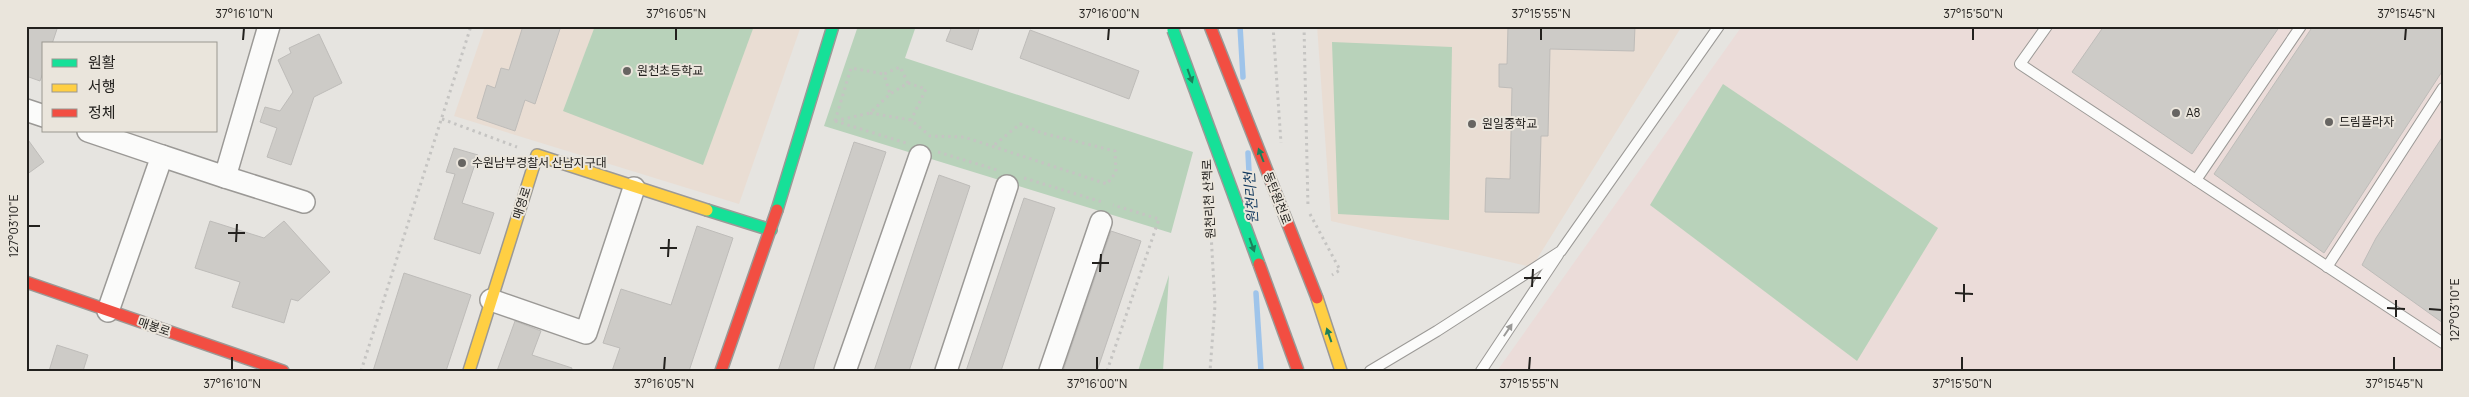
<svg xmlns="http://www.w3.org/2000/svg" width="2469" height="397" font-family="Manrope,'Noto Sans KR',sans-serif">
	<rect width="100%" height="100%" fill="#e6e4e0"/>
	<polygon fill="#ebdcd9" points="1742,26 2443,26 2443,371 1497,371"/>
	<g fill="#e9ddd3">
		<polygon points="485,26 801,26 739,204 454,116"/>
		<polygon points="1317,26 1682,26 1532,267 1331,221"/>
	</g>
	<g fill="#b8d2ba">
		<polygon points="595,26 754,26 703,165 563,111"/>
		<polygon points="858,26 916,26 905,58 1193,152 1171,233 824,126"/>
		<polygon points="1332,42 1452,47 1449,220 1338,214"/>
		<polygon points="1723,84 1938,228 1857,361 1650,205"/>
		<polygon points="1169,275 1163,371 1138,371"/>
	</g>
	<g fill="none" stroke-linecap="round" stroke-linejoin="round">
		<g stroke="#9fc4ea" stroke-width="5.5">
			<polyline points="1240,26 1243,77"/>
			<polyline points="1248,153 1251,209"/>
			<polyline points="1256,293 1261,371"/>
		</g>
	</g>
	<g fill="#cdcbc7" stroke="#bebcb9">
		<polygon points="26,26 58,26 52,44 44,44 44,70 40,81 26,76"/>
		<polygon points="523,26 561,26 535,104 525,100 515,131 477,118 487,85 495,88 501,68 509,70"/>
		<polygon points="952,26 980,26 972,50 946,41"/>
		<polygon points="1508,26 1635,26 1634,51 1550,49 1548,136 1541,136 1539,213 1485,212 1486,178 1510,179 1512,88 1499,87 1499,64 1507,64"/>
		<polygon points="2104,26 2280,26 2192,154 2072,72"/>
		<polygon points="2313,26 2443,26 2443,70 2324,253 2214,174"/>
		<polygon points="1030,30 1139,71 1129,99 1020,58"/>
		<polygon points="319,34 342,83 314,97 291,165 267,157 277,128 260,122 265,107 280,111 293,92 278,60 291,53 289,48"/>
		<polygon points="2443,136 2443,323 2362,265 2376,238"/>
		<polygon points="26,137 44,162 26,175"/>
		<polygon points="854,142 886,152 816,360 813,371 778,371"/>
		<polygon points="454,148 478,155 462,203 494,213 480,254 434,239 455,174 446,172"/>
		<polygon points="939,175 970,186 909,371 874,371"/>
		<polygon points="1024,198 1055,208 1001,371 966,371"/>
		<polygon points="210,221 264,238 284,221 330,272 298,301 291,299 284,323 232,307 240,282 195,268"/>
		<polygon points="697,226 733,238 689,371 612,371 620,348 603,343 621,289 671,305"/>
		<polygon points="1111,231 1141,241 1097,371 1063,371"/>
		<polygon points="404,273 471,295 446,371 373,371"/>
		<polygon points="515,321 541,331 532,355 572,368 571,371 497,371"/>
		<polygon points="57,345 88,355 83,371 49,371"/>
	</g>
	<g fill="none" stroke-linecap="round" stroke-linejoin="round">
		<defs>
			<g id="lane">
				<polyline points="2047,26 2020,64 2443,343"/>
				<polyline points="2196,180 2301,26"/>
				<polyline points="2327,267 2443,88"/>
				<polyline points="1370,371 1437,331 1561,251 1719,26"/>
				<polyline points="1481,371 1558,255"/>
			</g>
			<g id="street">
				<polyline points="26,110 44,116"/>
				<polyline points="88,131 162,156 108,311"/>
				<polyline points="162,156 225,177 269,26"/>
				<polyline points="225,177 304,202"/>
				<polyline points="491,300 586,333 634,188"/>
				<polyline points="845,371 920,156"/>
				<polyline points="946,371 1007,186"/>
				<polyline points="1050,371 1101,222"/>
			</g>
			<g id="fast">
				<polyline points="707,210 771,230"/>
				<polyline points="777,210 833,26"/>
			</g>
			<g id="slow">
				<polyline points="1317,298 1341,371"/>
				<polyline points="469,371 537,155 707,210"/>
			</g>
			<g id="jam">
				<polyline points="26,282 283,371"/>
				<polyline points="721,371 777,210"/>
			</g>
		</defs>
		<use href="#lane" stroke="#9b9996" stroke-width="12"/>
		<use href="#street" stroke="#9b9996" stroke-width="24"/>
		<use href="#fast" stroke="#9b9996" stroke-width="14"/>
		<use href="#slow" stroke="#9b9996" stroke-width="14"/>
		<use href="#jam" stroke="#9b9996" stroke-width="14"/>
		<g stroke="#c5c4c2" stroke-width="3" stroke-dasharray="2.5 4" stroke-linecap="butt">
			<polyline points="1273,26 1281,143"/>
			<polyline points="1304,26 1308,208"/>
			<polyline points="908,83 926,89 911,120"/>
			<polyline points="870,113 911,120 930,136 964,137 1107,184 1116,172 1115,151 1042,133 1020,124 993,146"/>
			<polyline points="442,119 517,147"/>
			<polyline points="835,121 906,143"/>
			<polyline points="835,121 870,113 890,94 908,83 900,67 884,74 890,94"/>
			<polyline points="835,121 851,68 884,74"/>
			<polyline points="938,152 997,170"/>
			<polyline points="1024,178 1102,202"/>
			<polyline points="1209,197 1215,305 1210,371"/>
			<polyline points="1310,214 1340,270 1332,275"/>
			<polyline points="361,371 471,26"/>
			<polyline points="1107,371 1159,219 1113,205"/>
		</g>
		<use href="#lane" stroke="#fbfbfa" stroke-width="10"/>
		<use href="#street" stroke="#fbfbfa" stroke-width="21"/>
		<use href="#fast" stroke="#16e098" stroke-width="11"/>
		<use href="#slow" stroke="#ffcf43" stroke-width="11"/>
		<use href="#jam" stroke="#f24e42" stroke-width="11"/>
		<defs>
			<polyline id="fast-bridge" points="1173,30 1259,264"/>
			<g id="jam-bridge">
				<polyline points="1210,26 1317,298"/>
				<polyline points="1259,264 1298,371"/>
			</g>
		</defs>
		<use href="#fast-bridge" stroke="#9b9996" stroke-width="14" stroke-linecap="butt"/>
		<use href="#jam-bridge" stroke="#9b9996" stroke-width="14" stroke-linecap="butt"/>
		<use href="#fast-bridge" stroke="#16e098" stroke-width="11"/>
		<use href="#jam-bridge" stroke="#f24e42" stroke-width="11"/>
	</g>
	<defs><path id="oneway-solid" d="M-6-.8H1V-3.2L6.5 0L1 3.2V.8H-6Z" transform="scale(1.25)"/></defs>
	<g fill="#1c805b">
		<use href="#oneway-solid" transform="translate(1190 76) rotate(70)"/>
		<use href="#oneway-solid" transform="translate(1261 155) rotate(-111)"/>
		<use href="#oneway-solid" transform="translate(1252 245) rotate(70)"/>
		<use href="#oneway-solid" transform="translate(1329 335) rotate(-109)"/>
	</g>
	<use fill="#9a9997" href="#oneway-solid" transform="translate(1508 330) rotate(-56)"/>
	<path fill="none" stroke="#23211e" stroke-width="2" d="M 243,40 L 244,28M 676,40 L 676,28M 1108,40 L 1109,28M 1541,40 L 1541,28M 1973,40 L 1973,28M 2405,40 L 2406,28M 28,226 L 40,226M 228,233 L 245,233M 236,242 L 237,224M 660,248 L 677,248M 668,257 L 669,239M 1092,263 L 1109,263M 1100,272 L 1101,254M 1524,278 L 1541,278M 1532,287 L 1533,269M 1955,293 L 1973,294M 1964,302 L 1964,284M 2387,308 L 2405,309M 2429,309 L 2442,310M 2396,317 L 2396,300M 232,370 L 232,357M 664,370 L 665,357M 1097,370 L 1097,357M 1529,370 L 1530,357M 1962,370 L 1962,357M 2394,370 L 2394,357"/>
	<g fill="#676562" stroke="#eae5dc" stroke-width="2">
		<circle cx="627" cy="71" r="5"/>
		<circle cx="2176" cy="113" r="5"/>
		<circle cx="2329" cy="122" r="5"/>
		<circle cx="1472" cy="124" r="5"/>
		<circle cx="462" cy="163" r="5"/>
	</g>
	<g text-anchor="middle" stroke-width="4" stroke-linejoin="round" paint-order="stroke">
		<g font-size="12" fill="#23211e" stroke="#eae5dc" text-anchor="start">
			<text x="637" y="75">원천초등학교</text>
			<text x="2186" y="117">A8</text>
			<text x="2339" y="126">드림플라자</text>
			<text x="1482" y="128">원일중학교</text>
			<text x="472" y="167">수원남부경찰서 산남지구대</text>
		</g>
		<g font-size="12" fill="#23211e" stroke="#eae5dc">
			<text transform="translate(1277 198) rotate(69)" y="4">동탄원천로</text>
			<text transform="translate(1209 199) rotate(-93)" y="4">원천리천 산책로</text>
			<text transform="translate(522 203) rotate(-72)" y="4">매영로</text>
			<text transform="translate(154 327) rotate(19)" y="4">매봉로</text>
		</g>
		<g font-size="14" font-style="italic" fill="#11395e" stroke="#eae5dc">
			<text transform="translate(1251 198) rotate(-94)" y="5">원천리천</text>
		</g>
	</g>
	<rect width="2469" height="397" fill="none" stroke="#eae5dc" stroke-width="55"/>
	<rect x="42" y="42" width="175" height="90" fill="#eae5dc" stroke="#9a9790"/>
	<rect x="52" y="59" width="25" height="8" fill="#16e098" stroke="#9a9790"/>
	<text x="88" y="68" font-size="15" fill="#23211e">원활</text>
	<rect x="52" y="84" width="25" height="8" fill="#ffcf43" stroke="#9a9790"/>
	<text x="88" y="92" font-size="15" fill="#23211e">서행</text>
	<rect x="52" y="109" width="25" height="8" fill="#f24e42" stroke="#9a9790"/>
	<text x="88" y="118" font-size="15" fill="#23211e">정체</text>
	<rect x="28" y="28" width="2414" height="342" fill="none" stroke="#23211e" stroke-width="2"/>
	<g font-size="12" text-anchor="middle" fill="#23211e">
		<text x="244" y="18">37°16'10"N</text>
		<text x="676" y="18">37°16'05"N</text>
		<text x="1109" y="18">37°16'00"N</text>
		<text x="1541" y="18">37°15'55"N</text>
		<text x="1973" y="18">37°15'50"N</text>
		<text x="2406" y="18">37°15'45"N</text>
		<text transform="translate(14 226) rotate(-90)" y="4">127°03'10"E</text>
		<text transform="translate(2455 310) rotate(-90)" y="4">127°03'10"E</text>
		<text x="232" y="388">37°16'10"N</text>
		<text x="664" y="388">37°16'05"N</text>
		<text x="1097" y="388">37°16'00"N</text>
		<text x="1529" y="388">37°15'55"N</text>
		<text x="1962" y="388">37°15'50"N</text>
		<text x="2394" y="388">37°15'45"N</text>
	</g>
</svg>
